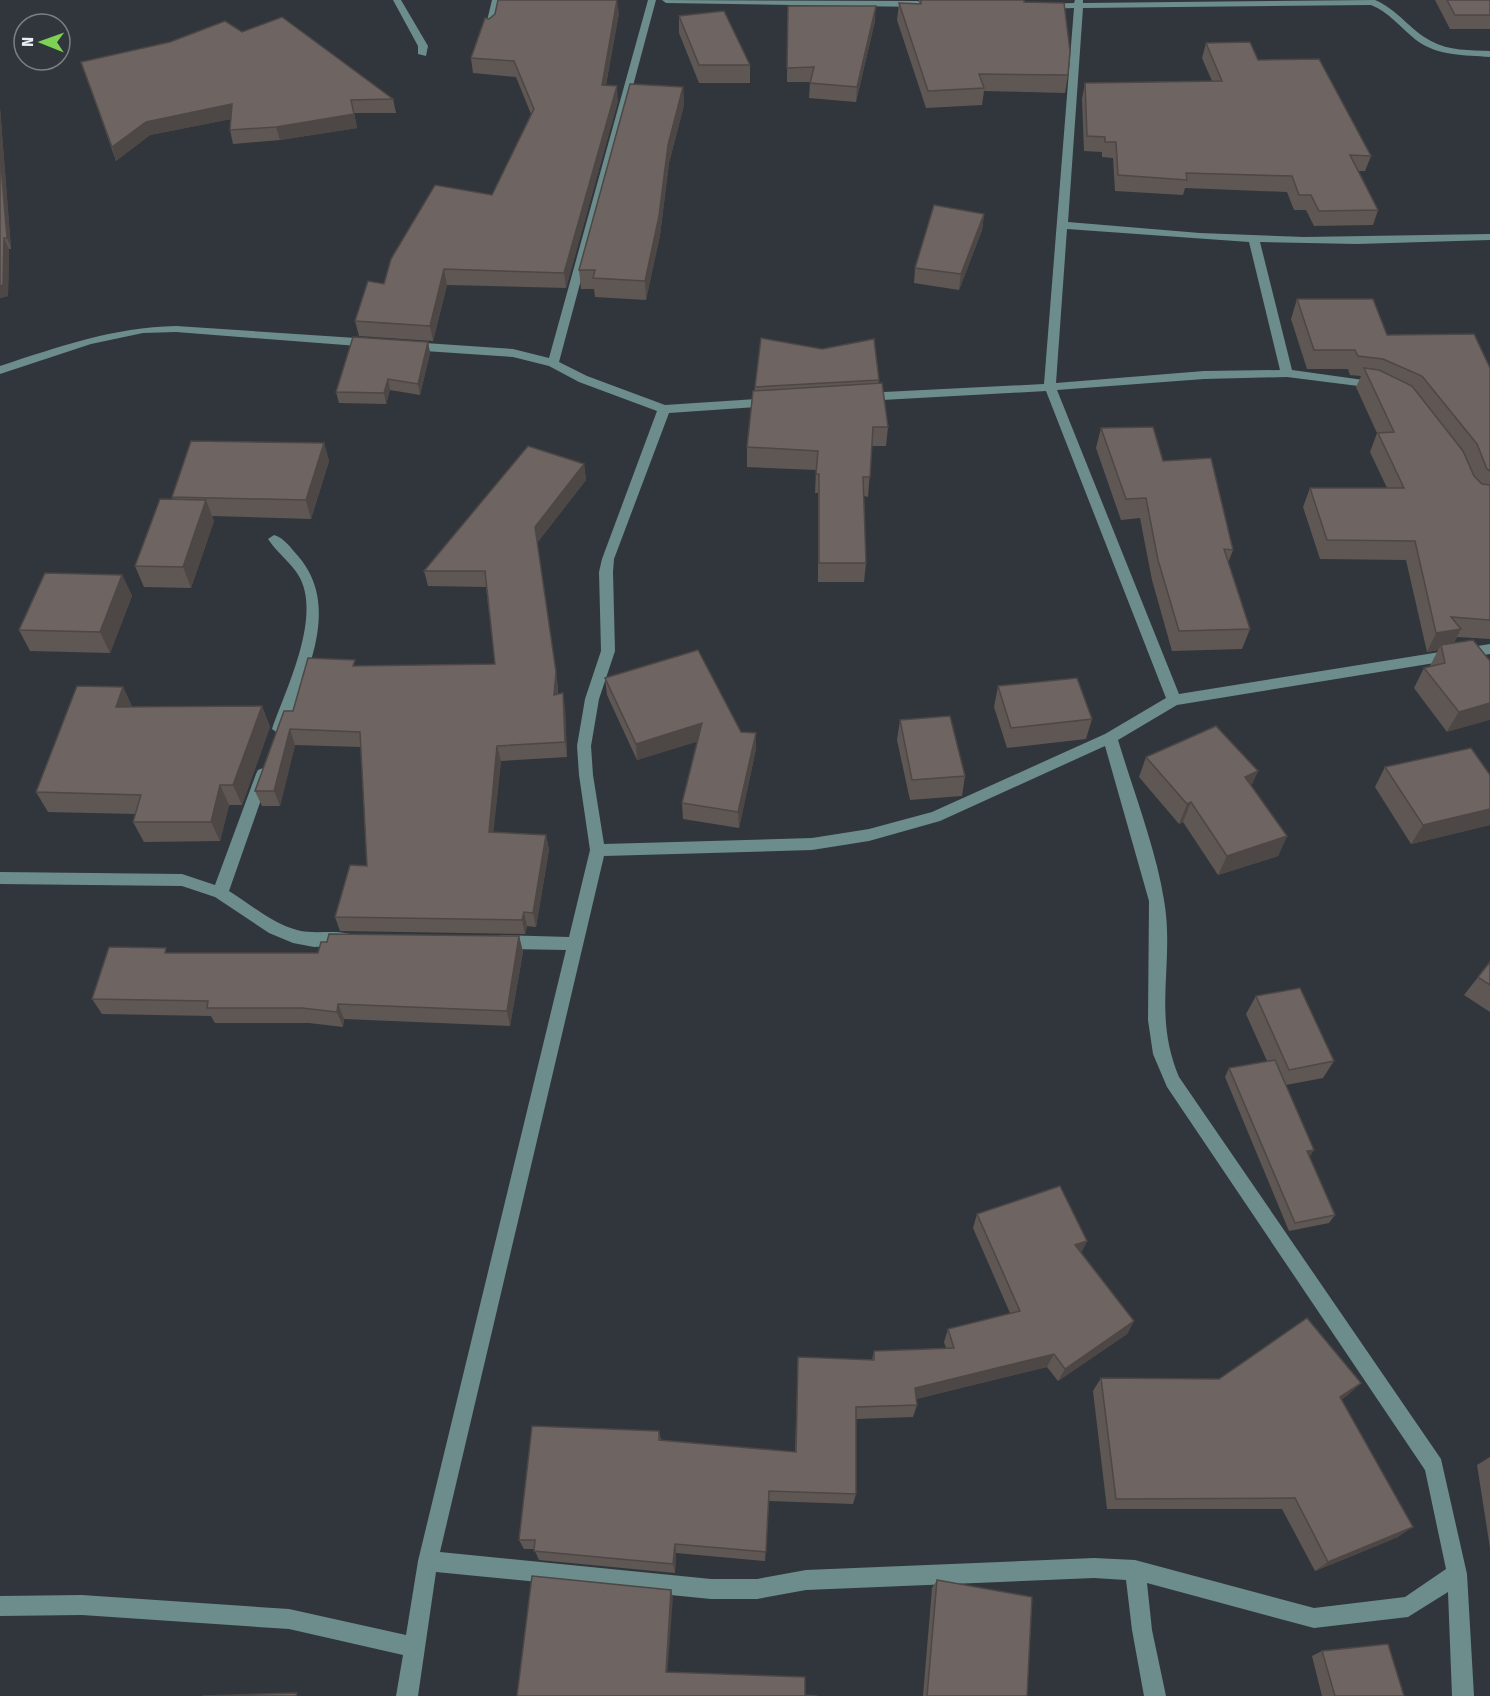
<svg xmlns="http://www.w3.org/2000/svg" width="1490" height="1696" font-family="'Fira Sans Condensed',sans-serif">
	<rect width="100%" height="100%" fill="#31363c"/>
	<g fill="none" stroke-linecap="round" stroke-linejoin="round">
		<g fill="#6c8d8b" fill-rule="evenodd">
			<polygon points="393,0 401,0 428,46 426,56 418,54 418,46"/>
			<polygon points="492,0 500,0 495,29 490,32 485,29"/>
			<path d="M 648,0 L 656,0 L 559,362 L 587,376 L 665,405 L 771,398 L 777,402 L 771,406 L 669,413 L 614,559 L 613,572 L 615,651 L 599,699 L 591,746 L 593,775 L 604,844 L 812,838 L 869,829 L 932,812 L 1105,734 L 1166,698 L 1046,391 L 864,401 L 858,397 L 864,393 L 1044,384 L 1074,8 L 1044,9 L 1039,6 L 1041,4 L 1074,3 L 1075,0 L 1083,0 L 1083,3 L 1375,0 C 1397,9 1410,30 1431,41 C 1449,51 1470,50 1490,51 L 1490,57 C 1465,55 1437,56 1416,40 C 1401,28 1389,12 1371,5 L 1083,8 L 1068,222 L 1200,233 L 1304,237 L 1490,234 L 1490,240 L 1357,244 L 1260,242 L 1292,370 L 1378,382 L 1384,386 L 1382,389 L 1287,377 L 1204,379 L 1057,390 L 1179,694 L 1490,644 L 1490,654 L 1177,705 L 1118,740 C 1133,790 1156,849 1164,900 C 1175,963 1152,1013 1179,1077 L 1441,1459 L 1467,1574 L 1474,1696 L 1452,1696 L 1448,1592 L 1408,1617 L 1314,1628 L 1147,1583 L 1152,1630 L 1166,1696 L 1144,1696 L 1132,1630 L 1126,1580 L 1094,1578 L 806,1590 L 757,1599 L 711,1599 L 436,1572 L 418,1696 L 396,1696 L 403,1655 L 289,1629 L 82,1615 L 0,1616 L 0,1596 L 82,1595 L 289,1609 L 406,1635 L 418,1561 L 566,950 L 500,949 L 494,947 L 492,942 L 494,937 L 500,935 L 569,937 L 590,850 L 579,775 L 577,746 L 585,699 L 601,651 L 599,572 L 602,559 L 657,411 L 579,382 L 549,366 L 513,357 L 410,350 L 404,346 L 410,342 L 513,349 L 549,358 ZM 1067,229 L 1249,242 L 1280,370 L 1204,371 L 1056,383 ZM 1105,746 L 1149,901 L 1148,1020 L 1153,1054 L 1167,1087 L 1425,1470 L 1446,1569 L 1405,1597 L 1314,1608 L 1135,1560 L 1094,1558 L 806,1570 L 757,1579 L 711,1579 L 440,1552 L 604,856 L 812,850 L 869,841 L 940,821 Z"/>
			<polygon points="662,0 918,1 923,4 918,7 666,3"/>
			<path d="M 176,326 L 371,339 L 377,343 L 371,347 L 176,332 L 143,333 L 91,344 L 0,374 L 0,366 C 58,347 114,327 176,326 Z"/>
			<path d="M 274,535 C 283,537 291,548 298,556 C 342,607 306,674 286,729 L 279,734 L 272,729 C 286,689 321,619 300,578 C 292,563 277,553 268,539 Z"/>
			<path d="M 263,768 L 268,770 L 270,774 L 229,891 C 250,904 273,924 297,930 C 315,935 335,929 353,935 L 355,940 L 353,945 L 314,947 L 293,943 L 269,933 L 215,897 L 182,886 L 0,884 L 0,872 L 182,874 L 215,885 L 256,774 L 258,770 Z"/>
		</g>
	</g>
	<g fill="#5f5754">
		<polygon points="919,0 1024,0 1068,75 1065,93 984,91 982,105 926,108 897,20 899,3 919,4"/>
		<polygon points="1435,0 1490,0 1490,29 1450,29"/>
		<polygon points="788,6 875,21 856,102 809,98 810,82 787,82"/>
		<polygon points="619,13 606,85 618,101 566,288 447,285 433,341 359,336 355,321 384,284 492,195 531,114 516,77 473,73 471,58"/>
		<polygon points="679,16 750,65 750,83 699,83 679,33"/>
		<polygon points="242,32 393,99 396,113 354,113 357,128 280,140 233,144 230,130 231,119 150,135 116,161 81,62"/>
		<polygon points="1206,43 1258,60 1371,156 1365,171 1358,171 1378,210 1373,225 1314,226 1306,210 1294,210 1287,192 1185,188 1183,195 1115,191 1113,158 1102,157 1102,152 1084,151 1082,99 1085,83 1212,81 1202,58"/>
		<polygon points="683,87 684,105 669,163 660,235 646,300 595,297 594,289 581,289 579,270"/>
		<polygon points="0,108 11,249 9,249 8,296 0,298"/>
		<polygon points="984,214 982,230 959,290 914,283 915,268"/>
		<polygon points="1297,299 1387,335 1490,368 1490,639 1457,637 1454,643 1490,661 1447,732 1414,688 1424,668 1430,666 1438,650 1427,652 1406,560 1320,559 1303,507 1310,488 1387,488 1370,452 1377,433 1356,387 1361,376 1350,375 1348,369 1307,369 1291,319"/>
		<polygon points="428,342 430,353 420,395 390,390 386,404 339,403 336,392"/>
		<polygon points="879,380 879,384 888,427 886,446 872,446 868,497 864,496 866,563 864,582 818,582 818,493 815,493 816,470 747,467 747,447 755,387"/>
		<polygon points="1101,428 1163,461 1233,550 1228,563 1250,629 1242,649 1172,651 1152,580 1140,518 1121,520 1096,448"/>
		<polygon points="324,443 329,461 311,519 212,516 214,521 191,588 144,587 135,566 173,499 172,497"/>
		<polygon points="584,464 586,480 537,543 558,688 558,694 565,708 567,757 501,761 493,832 546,835 549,850 536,927 527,926 525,934 340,931 335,917 367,866 361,747 295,745 280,806 262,806 255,791 293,711 356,666 495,664 486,587 428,586 424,571"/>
		<polygon points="122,575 132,596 110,653 30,651 19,630"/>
		<polygon points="605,678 741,732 756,733 756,749 739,828 683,819 682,803 698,741 637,760 607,695"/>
		<polygon points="998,686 1092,719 1086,739 1007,748 994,707"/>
		<polygon points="123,687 132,707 262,706 270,727 242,805 229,805 220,841 144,842 133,822 135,814 48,812 36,792"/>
		<polygon points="900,720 965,776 962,796 910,800 897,740"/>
		<polygon points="1146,757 1258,771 1251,786 1287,836 1278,856 1218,875 1183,822 1179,824 1139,777"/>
		<polygon points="1385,767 1490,775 1490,825 1411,844 1375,787"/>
		<polygon points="519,936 523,952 510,1026 344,1019 343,1027 309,1023 215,1023 211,1016 102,1014 92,999 170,953 318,953"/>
		<polygon points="1490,962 1490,1012 1464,995"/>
		<polygon points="1256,996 1334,1061 1323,1078 1286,1085 1314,1150 1309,1157 1335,1215 1329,1223 1289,1231 1225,1077 1229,1068 1267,1061 1246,1014"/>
		<polygon points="977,1214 1087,1241 1081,1253 1134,1321 1127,1334 1058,1381 1047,1367 916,1399 917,1405 913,1417 856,1419 856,1494 853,1504 769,1501 765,1561 676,1553 675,1573 539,1560 534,1549 524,1549 519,1540 659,1431 661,1440 795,1452 798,1357 872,1360 874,1351 946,1348 944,1342 948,1329 1010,1313 973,1228"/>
		<polygon points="1101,1378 1361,1383 1342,1399 1398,1537 1315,1571 1282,1509 1107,1509 1093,1391"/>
		<polygon points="1490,1457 1490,1548 1477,1465"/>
		<polygon points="937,1580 1027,1696 923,1696 932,1588"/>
		<polygon points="1322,1651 1404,1696 1322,1696 1312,1656"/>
	</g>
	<g fill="#4d4745">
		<polygon points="617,0 619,13 603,100 602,85"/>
		<polygon points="876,6 875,21 856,102 857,87"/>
		<polygon points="617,86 618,101 566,288 564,273"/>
		<polygon points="683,87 684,105 669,163 660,235 646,300 645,281 668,145"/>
		<polygon points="351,100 357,128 280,140 276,127"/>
		<polygon points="232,104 236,118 150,135 116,161 112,147 146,122"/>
		<polygon points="0,108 11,249 7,238 0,152"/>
		<polygon points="984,214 982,230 959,290 961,274"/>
		<polygon points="4,238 9,249 8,296 0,298 0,286"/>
		<polygon points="444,269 447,285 433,341 430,326"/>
		<polygon points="428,342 430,353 420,395 418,384"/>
		<polygon points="388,379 390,390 386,404 384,393"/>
		<polygon points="324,443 329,461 311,519 306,500"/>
		<polygon points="584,464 586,480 537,543 558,688 556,711 535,527"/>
		<polygon points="206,500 214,521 191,588 183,567"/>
		<polygon points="122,575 132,596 110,653 100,632"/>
		<polygon points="1461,629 1451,648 1441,645 1438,650 1427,652 1436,633"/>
		<polygon points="123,687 133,708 116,707"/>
		<polygon points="563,693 565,708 567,757 565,742"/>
		<polygon points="1490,703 1490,720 1447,732 1459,712"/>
		<polygon points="262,706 270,727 242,805 233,785"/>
		<polygon points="702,723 703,740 637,760 636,744"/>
		<polygon points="290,729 295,745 280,806 274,791"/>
		<polygon points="756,733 756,749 739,828 738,812"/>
		<polygon points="497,746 501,761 492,847 489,832"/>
		<polygon points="1258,771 1249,791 1245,777"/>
		<polygon points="220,785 229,805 220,841 211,822"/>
		<polygon points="1191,802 1183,822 1179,824 1187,804"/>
		<polygon points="1490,809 1490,825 1411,844 1423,825"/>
		<polygon points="546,835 549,850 536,927 533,913"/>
		<polygon points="1287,836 1278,856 1218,875 1227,856"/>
		<polygon points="524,912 527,926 525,934 522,920"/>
		<polygon points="519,936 523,952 510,1026 507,1011"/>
		<polygon points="338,1004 344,1019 343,1027 337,1012"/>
		<polygon points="1314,1150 1308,1158 1307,1151"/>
		<polygon points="1087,1241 1080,1255 1075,1245"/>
		<polygon points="1134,1321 1127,1334 1058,1381 1065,1369"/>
		<polygon points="1054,1354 1047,1367 911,1400 915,1388"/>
		<polygon points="1361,1383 1348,1395 1327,1410 1340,1397"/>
		<polygon points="1413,1527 1398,1537 1315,1571 1328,1562"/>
		<polygon points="675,1544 676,1553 675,1573 673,1564"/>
		<polygon points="671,1590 673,1598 667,1678 666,1672"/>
	</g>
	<g fill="#6e6562" stroke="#4d4745" stroke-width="1.5">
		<polygon points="498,0 617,0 602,85 617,86 564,273 444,269 430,326 355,321 368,281 384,284 391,259 435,185 492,195 534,109 514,61 471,58 485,18 489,19 495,14"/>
		<polygon points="921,0 1024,0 1024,2 1064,3 1070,51 1068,75 979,74 984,88 928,91 899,3 921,4"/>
		<polygon points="1447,0 1490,0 1490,15 1455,15"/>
		<polygon points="788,6 876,6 857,87 810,83 814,67 787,68"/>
		<polygon points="724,11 750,65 699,65 679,16"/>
		<polygon points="282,17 393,99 351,100 354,114 276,127 230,130 232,104 146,122 112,147 81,62 170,42 225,21 242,32"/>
		<polygon points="1250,42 1258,60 1319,59 1371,156 1350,155 1378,210 1319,211 1311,195 1299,195 1292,176 1186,173 1187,180 1118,175 1116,142 1105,142 1105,137 1087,136 1085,83 1222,81 1206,43"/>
		<polygon points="630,84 683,87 668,145 659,216 645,281 593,278 595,270 579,270"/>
		<polygon points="0,152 7,238 4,238 3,285 0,286"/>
		<polygon points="934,205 984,214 961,274 915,268"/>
		<polygon points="1297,299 1373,299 1387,335 1474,334 1490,368 1490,471 1487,469 1477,444 1422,376 1383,359 1358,356 1355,350 1314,350"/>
		<polygon points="353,337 428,342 418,384 388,379 384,393 336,392"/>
		<polygon points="761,338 822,349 874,339 879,380 755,387"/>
		<polygon points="1364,368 1379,370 1412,386 1463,451 1474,476 1482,484 1490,485 1490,620 1451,617 1461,629 1436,633 1415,541 1327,540 1310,488 1404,488 1378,433 1394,432"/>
		<polygon points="882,383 888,427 873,427 870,477 863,477 866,563 819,563 819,474 816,474 818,451 747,447 753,391"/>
		<polygon points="1153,427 1163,461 1211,458 1233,550 1224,549 1250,629 1179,631 1158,560 1146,498 1126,499 1101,428"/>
		<polygon points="191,441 324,443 306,500 172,497"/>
		<polygon points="528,446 584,464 535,527 556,672 554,695 563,693 565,742 497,746 489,832 546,835 533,913 524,912 522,920 335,917 350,865 367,866 360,732 290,729 274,791 255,791 284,711 293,711 308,658 355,660 353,666 495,664 485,571 424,571"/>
		<polygon points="160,499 206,500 183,567 135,566"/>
		<polygon points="45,573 122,575 100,632 19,630"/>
		<polygon points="1473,640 1490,661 1490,703 1459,712 1424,668 1445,663 1441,645"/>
		<polygon points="698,650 741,732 756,733 738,812 682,803 702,723 636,744 605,678"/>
		<polygon points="1077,678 1092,719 1011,728 998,686"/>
		<polygon points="77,686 123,687 116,707 262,706 233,785 220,785 211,822 133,822 141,795 36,792"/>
		<polygon points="950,716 965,776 912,780 900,720"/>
		<polygon points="1216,726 1258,771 1245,777 1287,836 1227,856 1191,802 1187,804 1146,757"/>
		<polygon points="1471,748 1490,775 1490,809 1423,825 1385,767"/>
		<polygon points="329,934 519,936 507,1011 338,1004 337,1012 302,1008 207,1008 208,1001 92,999 109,947 166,948 165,953 318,953 321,942 327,942"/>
		<polygon points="1490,962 1490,985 1478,977"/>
		<polygon points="1300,988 1334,1061 1289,1070 1256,996"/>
		<polygon points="1275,1060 1314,1150 1307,1151 1335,1215 1295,1223 1229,1068"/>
		<polygon points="1060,1186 1087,1241 1075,1245 1134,1321 1065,1369 1054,1354 915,1388 917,1405 856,1407 856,1494 769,1491 766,1552 675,1544 673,1564 534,1551 535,1540 519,1540 532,1426 659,1431 659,1440 796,1452 798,1357 874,1360 874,1351 954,1348 948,1329 1020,1311 977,1214"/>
		<polygon points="1307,1318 1361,1383 1340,1397 1413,1527 1328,1562 1295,1498 1116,1499 1101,1378 1219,1379"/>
		<polygon points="532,1576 671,1590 666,1672 805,1677 805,1695 817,1696 517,1696"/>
		<polygon points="937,1580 1032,1597 1027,1696 927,1696"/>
		<polygon points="1388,1644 1404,1696 1335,1696 1322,1651"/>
		<polygon points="297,1693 296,1696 202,1696"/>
	</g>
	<g transform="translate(42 42) rotate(271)"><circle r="28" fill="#31363c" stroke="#7b8085" stroke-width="1.5"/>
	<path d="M0-4.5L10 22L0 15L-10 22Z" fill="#7dd154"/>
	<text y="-9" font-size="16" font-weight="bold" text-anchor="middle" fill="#ebeef2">N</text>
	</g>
</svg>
